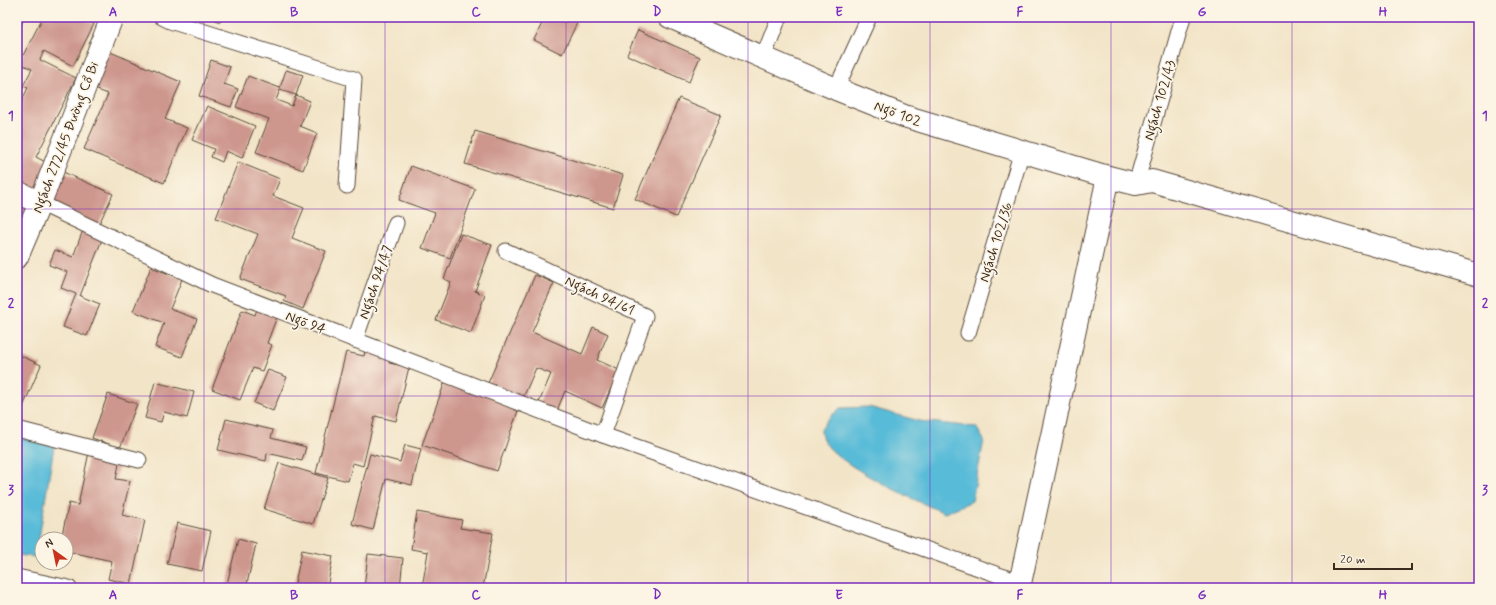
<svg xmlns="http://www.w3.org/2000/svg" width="1496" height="605" font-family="Mynerve,sans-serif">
	<rect width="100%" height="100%" fill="#fcf5e5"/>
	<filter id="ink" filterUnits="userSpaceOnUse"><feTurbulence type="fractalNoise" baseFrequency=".025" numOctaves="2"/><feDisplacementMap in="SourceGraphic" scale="8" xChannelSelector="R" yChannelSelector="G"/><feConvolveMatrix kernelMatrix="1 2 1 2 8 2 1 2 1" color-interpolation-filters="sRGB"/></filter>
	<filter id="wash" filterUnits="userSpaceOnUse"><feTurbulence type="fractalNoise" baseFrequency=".012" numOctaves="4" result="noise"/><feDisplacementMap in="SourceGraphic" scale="16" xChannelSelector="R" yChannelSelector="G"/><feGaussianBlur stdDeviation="0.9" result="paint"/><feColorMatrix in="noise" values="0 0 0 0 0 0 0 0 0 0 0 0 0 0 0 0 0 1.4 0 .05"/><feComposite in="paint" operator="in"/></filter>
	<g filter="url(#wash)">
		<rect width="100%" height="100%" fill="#f2e4c7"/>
		<g fill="#59bbd8" stroke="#4a727b">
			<path d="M 869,407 L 919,421 L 976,427 L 984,440 L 972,501 L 945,513 C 918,502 834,464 823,439 C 822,436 821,433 821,430 L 828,419 L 840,408 Z"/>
			<polygon points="17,434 55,440 36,557 17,555"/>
		</g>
		<g id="blocks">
			<g fill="#ce978e">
				<polygon points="17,17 24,17 17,36"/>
				<polygon points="43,17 81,17 94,24 73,66 44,51 40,60 76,78 36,157 53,166 36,198 17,189 17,130 21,122 17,120 17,110 28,88 23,86 32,69 19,63"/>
				<polygon points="210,17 222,17 220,22"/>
				<polygon points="545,17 571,17 569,20 577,23 562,54 534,40"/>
				<polygon points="638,30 700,57 689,82 627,55"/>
				<polygon points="108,51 181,82 165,119 187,128 164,183 84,149 108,94 92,88"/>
				<polygon points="211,60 230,67 224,84 238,89 231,107 199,96"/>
				<polygon points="286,70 303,75 296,95 280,90 276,100 292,106 296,95 310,101 300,126 317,133 303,170 256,152 269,119 236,107 248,76 280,88"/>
				<polygon points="17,82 23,85 17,101"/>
				<polygon points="679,98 721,115 676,217 635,199"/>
				<polygon points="207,106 255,126 242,158 226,151 222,162 211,157 214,149 192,140"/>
				<polygon points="475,131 623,175 613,208 465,164"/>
				<polygon points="238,162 280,179 273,196 304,208 292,238 326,251 303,309 284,301 286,296 240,279 258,234 216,218"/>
				<polygon points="411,166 475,189 450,258 422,248 435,213 399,200"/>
				<polygon points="63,172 113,194 98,226 49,204"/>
				<polygon points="17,202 34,209 17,241"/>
				<polygon points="83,230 103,237 80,296 100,304 87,336 63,327 76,294 61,288 67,272 49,265 55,250 73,257"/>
				<polygon points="461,234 492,245 475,291 485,295 471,333 436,320 451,282 444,279"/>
				<polygon points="151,267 182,279 170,309 197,319 182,357 155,347 164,323 133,311"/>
				<polygon points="535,275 554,283 532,332 582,354 593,327 608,334 597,360 619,370 602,408 565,391 556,413 538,405 551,374 536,368 523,398 488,383"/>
				<polygon points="258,306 278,314 267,343 272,345 262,371 253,368 240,400 212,389 242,310 255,315"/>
				<polygon points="365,351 390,357 389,363 409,367 396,421 375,416 363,466 353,463 348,481 316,473 346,352 364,356"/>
				<polygon points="17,354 41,365 19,416 17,415"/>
				<polygon points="268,370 287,377 273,411 254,403"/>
				<polygon points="446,379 520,405 497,471 422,445"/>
				<polygon points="155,382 194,392 187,418 164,412 161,422 145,418"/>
				<polygon points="108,394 137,404 120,448 92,438"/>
				<polygon points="226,419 273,430 271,438 306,447 302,461 267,453 266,461 218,450"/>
				<polygon points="405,445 421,449 412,485 386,479 373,530 352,524 370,454 400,462"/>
				<polygon points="89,452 120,459 116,479 130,481 122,515 145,520 131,584 108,579 112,561 66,551 66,539 61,539 69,503 78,505"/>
				<polygon points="279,463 328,478 313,524 264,509"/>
				<polygon points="417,512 462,520 460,528 493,533 483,588 422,588 428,552 411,549"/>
				<polygon points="177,523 211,531 202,571 167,564"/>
				<polygon points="238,539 256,544 246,588 226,588"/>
				<polygon points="302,550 333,556 327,588 294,588"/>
				<polygon points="368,554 403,558 400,588 364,588"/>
			</g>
		</g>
	</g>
	<g filter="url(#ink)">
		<use href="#blocks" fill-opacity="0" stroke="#564637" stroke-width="1"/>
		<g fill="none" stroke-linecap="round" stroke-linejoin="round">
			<defs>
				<g id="service">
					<polyline points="162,17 170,21 354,79 347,186"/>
					<polyline points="763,58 779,17"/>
					<polyline points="836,89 869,17"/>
					<polyline points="1136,184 1183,17"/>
					<polyline points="40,203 212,285 603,435 1021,583"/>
					<polyline points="506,251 645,316 603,435"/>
					<polyline points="968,333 1022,151"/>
					<polyline points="355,340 396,223"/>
					<polyline points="17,429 139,460"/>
					<polyline points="17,577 69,588"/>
				</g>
				<g id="minor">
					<polyline points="670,17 836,89 904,116 1108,177 1136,184 1152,181 1479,275"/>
					<polyline points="17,192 40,203"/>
					<polyline points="17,257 40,203 112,17"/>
					<polyline points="1019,588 1108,177"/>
				</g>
			</defs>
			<use href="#service" stroke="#564637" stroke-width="17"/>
			<use href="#minor" stroke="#564637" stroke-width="24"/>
			<use href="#service" stroke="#fff" stroke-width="15"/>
			<use href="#minor" stroke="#fff" stroke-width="22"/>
		</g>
	</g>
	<path fill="none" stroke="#7b2cbf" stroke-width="1" stroke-opacity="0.55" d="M 204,17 L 204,588M 385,17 L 385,588M 566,17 L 566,588M 748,17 L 748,588M 930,17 L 930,588M 1111,17 L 1111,588M 1292,17 L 1292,588M 17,209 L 1479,209M 17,396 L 1479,396"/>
	<g text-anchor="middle" stroke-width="3.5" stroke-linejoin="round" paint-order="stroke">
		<g font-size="14" fill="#3b2a1e" stroke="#fcf5e5">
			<text transform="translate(1159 100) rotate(-74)" y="5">Ngách 102/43</text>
			<text transform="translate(898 113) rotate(20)" y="5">Ngõ 102</text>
			<text transform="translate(65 137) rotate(-69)" y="5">Ngách 272/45 Đường Cổ Bi</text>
			<text transform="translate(995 242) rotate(-73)" y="5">Ngách 102/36</text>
			<text transform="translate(375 282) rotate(-71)" y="5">Ngách 94/47</text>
			<text transform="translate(600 295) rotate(25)" y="5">Ngách 94/61</text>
			<text transform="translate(306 322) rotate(21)" y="5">Ngõ 94</text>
		</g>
	</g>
	<rect width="1496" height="605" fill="none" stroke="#fcf5e5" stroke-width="44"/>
	<g transform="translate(54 551) rotate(327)"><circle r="19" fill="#fcf5e5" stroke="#afa495"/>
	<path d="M0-3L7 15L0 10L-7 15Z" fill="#c8321e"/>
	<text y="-6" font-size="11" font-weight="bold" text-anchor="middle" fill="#3b2a1e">N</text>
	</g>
	<path d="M1334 563v6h78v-6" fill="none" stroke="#3b2a1e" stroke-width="2"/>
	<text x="1340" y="563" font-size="12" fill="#3b2a1e" stroke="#fcf5e5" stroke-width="3" paint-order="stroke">20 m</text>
	<rect x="22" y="22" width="1452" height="561" fill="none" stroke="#7b2cbf" stroke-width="1.5"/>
	<g font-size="13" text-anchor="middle" font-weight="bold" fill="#7b2cbf">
		<text x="113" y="16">A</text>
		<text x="294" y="16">B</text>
		<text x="476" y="16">C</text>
		<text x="657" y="16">D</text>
		<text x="839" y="16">E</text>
		<text x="1020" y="16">F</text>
		<text x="1202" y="16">G</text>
		<text x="1383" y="16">H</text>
		<text x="11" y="120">1</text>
		<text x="1485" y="120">1</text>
		<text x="11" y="307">2</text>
		<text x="1485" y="307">2</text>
		<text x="11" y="494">3</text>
		<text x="1485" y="494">3</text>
		<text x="113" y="599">A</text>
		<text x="294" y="599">B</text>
		<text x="476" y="599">C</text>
		<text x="657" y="599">D</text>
		<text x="839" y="599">E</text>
		<text x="1020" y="599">F</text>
		<text x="1202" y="599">G</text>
		<text x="1383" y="599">H</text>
	</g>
</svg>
